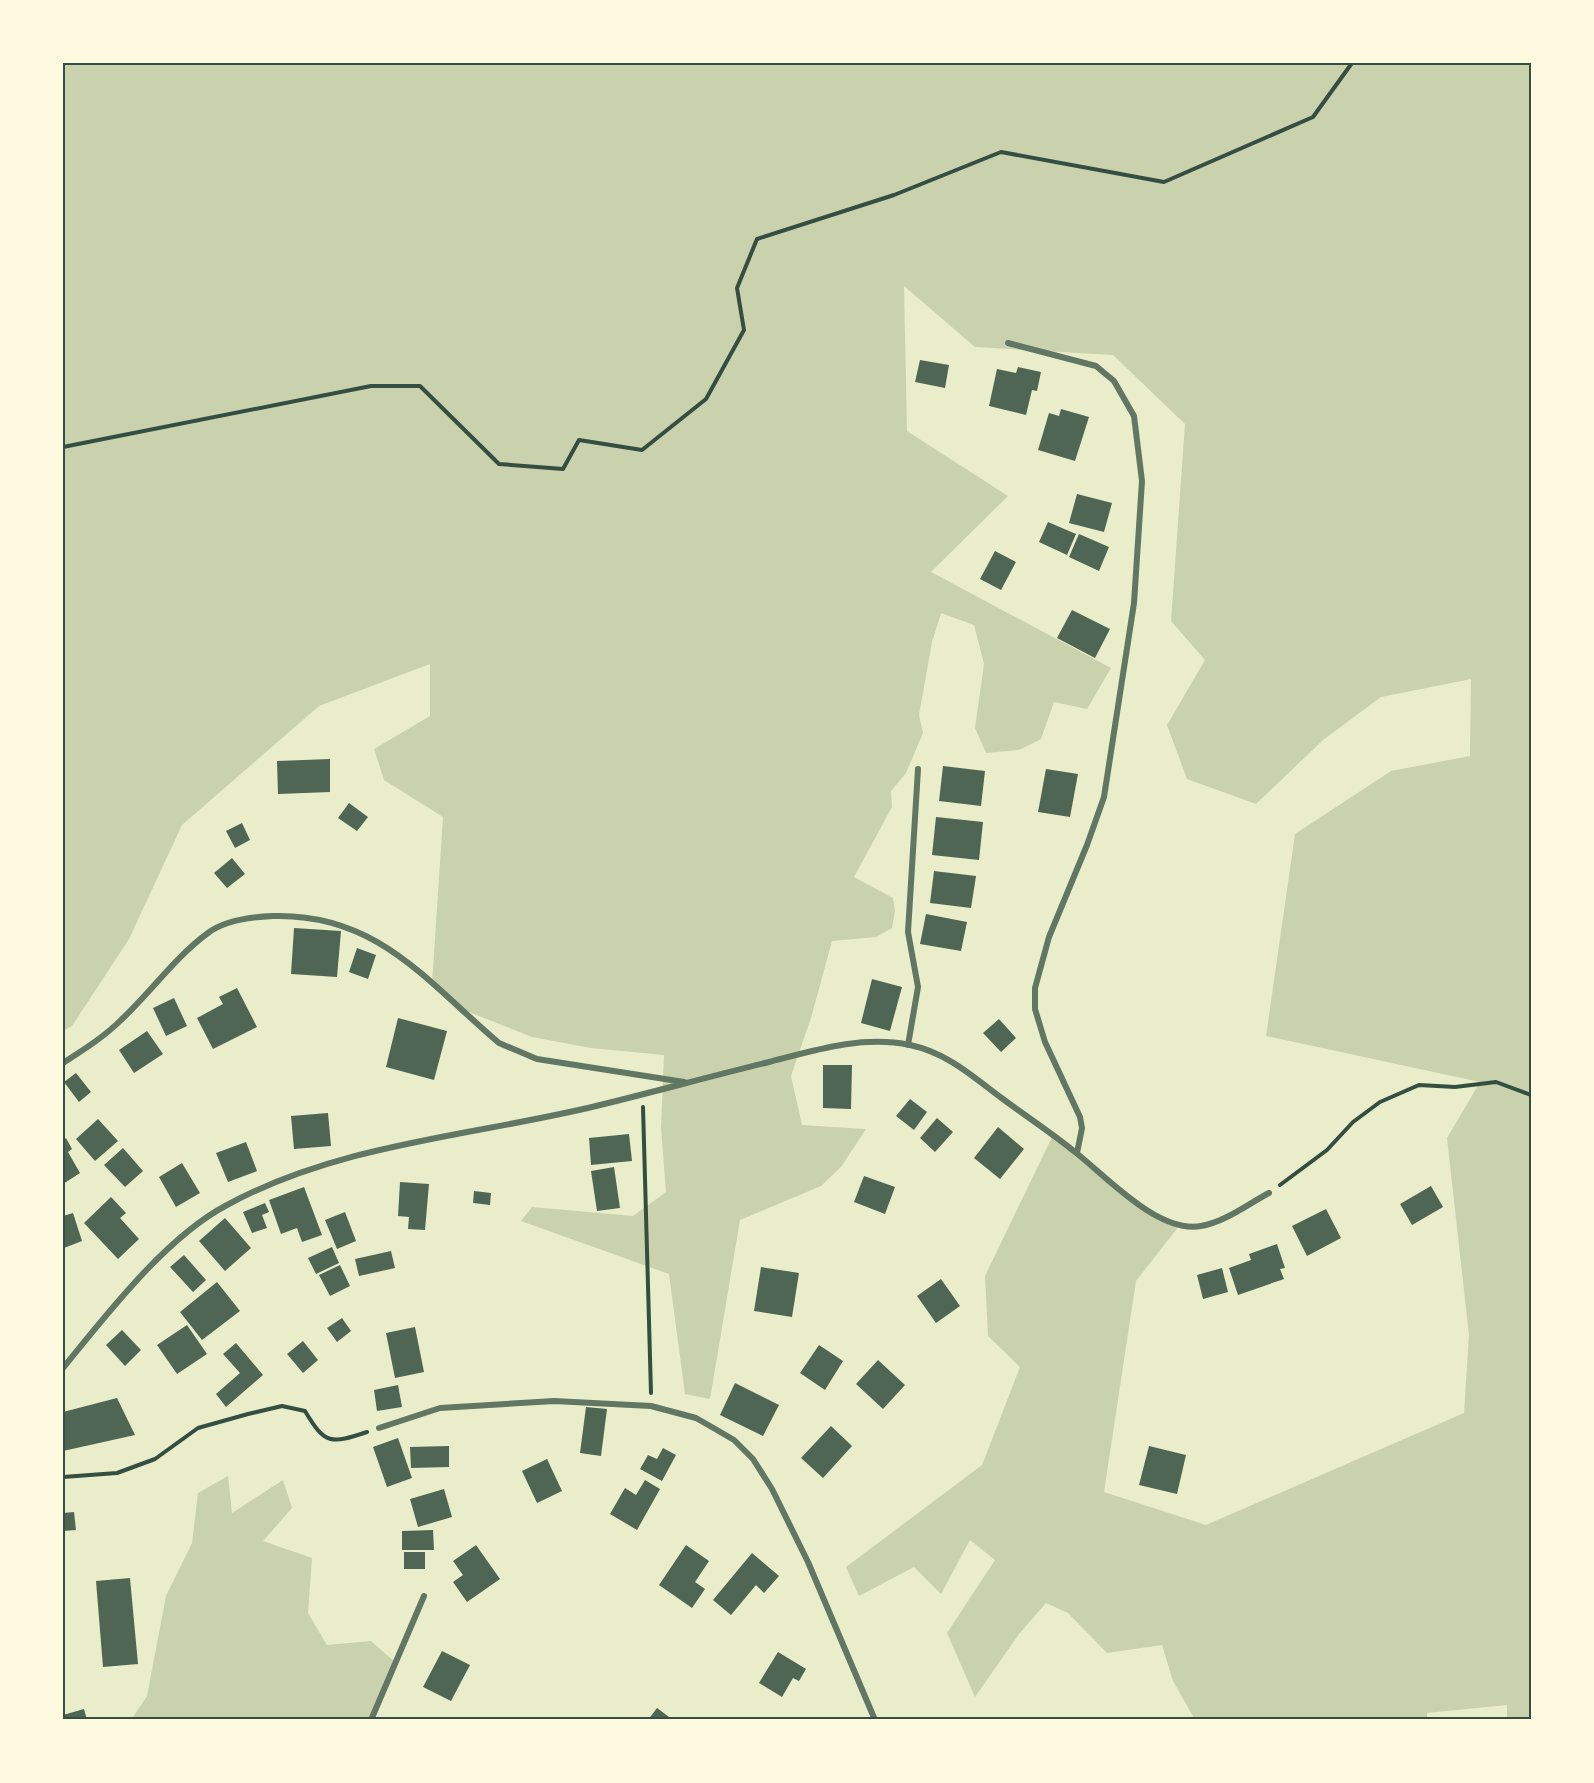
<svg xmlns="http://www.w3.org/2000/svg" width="1594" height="1783" font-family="'Source Sans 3',sans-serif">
	<rect width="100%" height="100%" fill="#e9edc9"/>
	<g fill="#cad2ad">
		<polygon points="63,63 1531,63 1531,1720 1507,1720 1507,1705 1427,1713 1427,1720 1195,1720 1173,1681 1162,1645 1107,1653 1068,1613 1046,1603 1019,1634 975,1697 947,1633 995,1560 970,1540 941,1594 914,1567 859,1596 846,1567 982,1465 1020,1367 988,1336 985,1276 1053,1135 1120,1191 1179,1226 1136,1281 1104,1492 1206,1525 1464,1413 1469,1335 1447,1138 1480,1082 1266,1036 1295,834 1391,771 1470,756 1471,679 1381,697 1323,740 1256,804 1187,779 1167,725 1205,660 1171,621 1185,424 1113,355 975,347 904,286 907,431 1008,496 931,572 1111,668 1087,709 1054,702 1041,739 1019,750 986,753 975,728 984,664 974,625 941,613 932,642 919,715 923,733 906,773 891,791 892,807 854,877 893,898 895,911 892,928 876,937 832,941 811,1018 791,1076 802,1125 866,1129 841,1167 821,1186 740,1220 710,1399 685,1394 669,1274 521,1221 532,1207 633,1216 666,1192 661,1128 664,1055 591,1048 532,1037 459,1008 432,984 443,817 384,780 374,749 430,716 430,664 319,706 182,825 129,939 72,1026 63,1031"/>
		<polygon points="228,1476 232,1513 283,1480 292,1508 263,1541 312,1558 308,1613 327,1645 371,1641 396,1663 371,1720 131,1720 147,1696 166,1596 192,1543 198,1493"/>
	</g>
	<g fill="#4f6655">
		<polygon points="920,360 949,365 945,388 915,382"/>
		<polygon points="1018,367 1041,372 1037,391 1032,390 1026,415 989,406 997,369 1016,373"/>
		<polygon points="1061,409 1089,417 1075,461 1038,450 1049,413 1059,416"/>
		<polygon points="1077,494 1112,503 1104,532 1069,523"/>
		<polygon points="1048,522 1076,534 1067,555 1039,542"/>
		<polygon points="1079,534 1109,547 1099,571 1069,557"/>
		<polygon points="995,551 1016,562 1001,590 980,579"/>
		<polygon points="1072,610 1110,629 1095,658 1057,638"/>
		<polygon points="330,759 330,792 278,794 277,761"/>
		<polygon points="943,766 985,771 981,806 939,801"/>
		<polygon points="1046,769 1078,774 1070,817 1038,812"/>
		<polygon points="349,803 368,817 357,831 338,818"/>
		<polygon points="936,817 983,822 979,860 932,855"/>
		<polygon points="242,823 250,840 235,848 226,831"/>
		<polygon points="232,858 245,874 227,888 214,873"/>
		<polygon points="934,871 976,876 971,908 930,903"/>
		<polygon points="926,914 967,922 961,951 920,944"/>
		<polygon points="294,928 341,931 337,977 291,974"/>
		<polygon points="357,948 376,955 368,979 349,972"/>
		<polygon points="872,979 902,987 890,1031 861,1023"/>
		<polygon points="237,988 257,1027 213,1049 197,1018 223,1004 219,997"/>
		<polygon points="174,998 187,1026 166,1036 153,1008"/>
		<polygon points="398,1018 447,1031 434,1080 386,1067"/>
		<polygon points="999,1019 1016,1038 1001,1052 983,1033"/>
		<polygon points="147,1031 163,1054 134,1073 119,1050"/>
		<polygon points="823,1065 852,1065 851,1109 823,1108"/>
		<polygon points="76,1073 91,1092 79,1102 64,1082"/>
		<polygon points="910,1099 927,1112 914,1130 896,1116"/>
		<polygon points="328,1113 331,1146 294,1149 291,1116"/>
		<polygon points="937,1118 953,1132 935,1152 920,1138"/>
		<polygon points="98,1119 118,1141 95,1161 76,1139"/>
		<polygon points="998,1127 1024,1149 1000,1179 974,1158"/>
		<polygon points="629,1134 632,1161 591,1165 589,1138"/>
		<polygon points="66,1138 72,1149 68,1152 80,1173 63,1184 63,1140"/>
		<polygon points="246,1142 257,1171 228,1182 216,1153"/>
		<polygon points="123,1148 143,1171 125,1187 104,1165"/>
		<polygon points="182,1163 200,1193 176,1207 159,1177"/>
		<polygon points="614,1167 620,1208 597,1211 591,1171"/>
		<polygon points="864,1176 895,1187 885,1214 854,1202"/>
		<polygon points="400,1182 429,1184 425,1230 408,1229 409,1217 398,1216"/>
		<polygon points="1431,1186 1443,1207 1412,1225 1400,1204"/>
		<polygon points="304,1187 322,1235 302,1242 297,1228 281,1234 269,1200"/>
		<polygon points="474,1191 491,1193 490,1205 473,1203"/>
		<polygon points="111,1197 126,1213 120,1218 139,1239 118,1259 84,1223"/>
		<polygon points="265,1203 269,1212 262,1215 267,1228 252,1233 243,1212"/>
		<polygon points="1326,1209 1341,1238 1307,1256 1292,1226"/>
		<polygon points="345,1212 356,1241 337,1249 325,1220"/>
		<polygon points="73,1213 82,1241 64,1248 63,1216"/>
		<polygon points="225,1218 251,1248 225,1271 199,1241"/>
		<polygon points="1277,1244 1285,1268 1280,1269 1284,1279 1238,1295 1229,1268 1251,1260 1249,1254"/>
		<polygon points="332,1247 339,1263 316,1274 308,1258"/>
		<polygon points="391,1251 395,1268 359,1276 355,1259"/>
		<polygon points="184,1255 206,1280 193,1292 170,1267"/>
		<polygon points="340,1265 350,1286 330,1296 319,1275"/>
		<polygon points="761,1267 799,1273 792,1317 754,1311"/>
		<polygon points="1222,1268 1228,1292 1203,1299 1197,1275"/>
		<polygon points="941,1279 960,1306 936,1323 917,1296"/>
		<polygon points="217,1282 240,1311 202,1340 180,1312"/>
		<polygon points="342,1318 351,1331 337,1342 327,1328"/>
		<polygon points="187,1325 207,1354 177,1374 157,1345"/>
		<polygon points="415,1327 424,1372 395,1378 386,1333"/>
		<polygon points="122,1330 141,1350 125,1366 106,1345"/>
		<polygon points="303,1341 318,1360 303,1373 287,1354"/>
		<polygon points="236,1343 263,1375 226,1407 216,1394 240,1373 223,1354"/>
		<polygon points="819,1345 843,1361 825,1390 800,1373"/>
		<polygon points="878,1360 905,1385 883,1409 856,1384"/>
		<polygon points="735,1383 779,1405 763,1436 720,1415"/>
		<polygon points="398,1385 402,1407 377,1411 374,1390"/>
		<polygon points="117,1398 135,1435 63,1451 63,1412"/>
		<polygon points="586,1407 607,1409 601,1456 580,1453"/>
		<polygon points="831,1426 852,1446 823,1478 801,1458"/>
		<polygon points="398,1438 412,1478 387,1487 373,1447"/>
		<polygon points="449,1446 449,1467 411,1468 410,1447"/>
		<polygon points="1149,1446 1186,1455 1177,1494 1139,1485"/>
		<polygon points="663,1448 676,1455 662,1481 640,1469 648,1455 657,1459"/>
		<polygon points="547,1459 562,1491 537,1503 522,1471"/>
		<polygon points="645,1480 660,1489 637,1530 610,1514 625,1488 636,1495"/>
		<polygon points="444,1489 452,1517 418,1527 410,1499"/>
		<polygon points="74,1512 76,1530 63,1531 63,1513"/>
		<polygon points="433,1530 434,1550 402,1550 402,1531"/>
		<polygon points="476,1545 500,1579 467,1602 453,1582 463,1575 453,1561"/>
		<polygon points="686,1545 709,1561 695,1582 705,1589 692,1608 659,1585"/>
		<rect x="404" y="1552" width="21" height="17"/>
		<polygon points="752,1553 779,1576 764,1593 756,1585 731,1615 713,1600"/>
		<polygon points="130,1578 138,1664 103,1667 96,1581"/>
		<polygon points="442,1651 470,1665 451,1701 423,1687"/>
		<polygon points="778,1652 806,1669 799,1681 793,1678 782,1697 759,1683"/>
		<polygon points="657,1708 673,1720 648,1720"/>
		<polygon points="84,1709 87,1720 63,1720 63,1715"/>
	</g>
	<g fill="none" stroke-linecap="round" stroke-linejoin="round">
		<g stroke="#344e41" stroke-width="4">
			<polyline points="63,447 371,386 420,386 499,464 563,469 579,440 642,450 706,399 744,330 737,288 757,239 894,195 1001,152 1164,182 1313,117 1352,63"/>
			<polyline points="643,1107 651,1393"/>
			<polyline points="1280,1185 1327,1150 1353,1122 1380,1102 1419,1085 1455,1087 1496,1082 1531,1095"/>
			<path d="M 63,1477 L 117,1473 L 155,1459 L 198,1428 L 248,1414 L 282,1406 L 305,1411 C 325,1445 331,1444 367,1432"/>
		</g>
		<g stroke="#617663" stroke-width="6">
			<polyline points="1008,343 1096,366 1114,381 1134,416 1142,481 1134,603 1104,797 1087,845 1049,937 1035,988 1035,1009 1045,1042 1080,1117 1082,1128 1077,1153"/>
			<polyline points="908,1045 918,987 908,932 918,769"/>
			<path d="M 63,1063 C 83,1050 104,1037 121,1020 C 151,992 175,957 208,933 C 225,920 251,917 273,916 C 377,913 426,981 499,1043 L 537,1059 L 684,1082"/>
			<path d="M 63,1368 C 107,1314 166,1237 227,1205 C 341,1143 473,1136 596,1106 C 654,1092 711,1076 769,1062 C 815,1050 862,1035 910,1045 C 948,1053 973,1077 1003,1099 C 1027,1117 1052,1133 1075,1152 C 1106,1176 1158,1234 1201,1226 C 1225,1222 1248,1204 1269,1193"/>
			<polyline points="379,1428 440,1408 554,1401 651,1406 696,1418 717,1430 734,1440 753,1459 772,1489 808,1562 875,1720"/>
			<polyline points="371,1720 424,1596"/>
		</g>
	</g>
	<rect width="1594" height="1783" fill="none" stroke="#fefae0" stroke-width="129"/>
	<rect x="64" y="64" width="1466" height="1654" fill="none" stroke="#344e41" stroke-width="2"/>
</svg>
